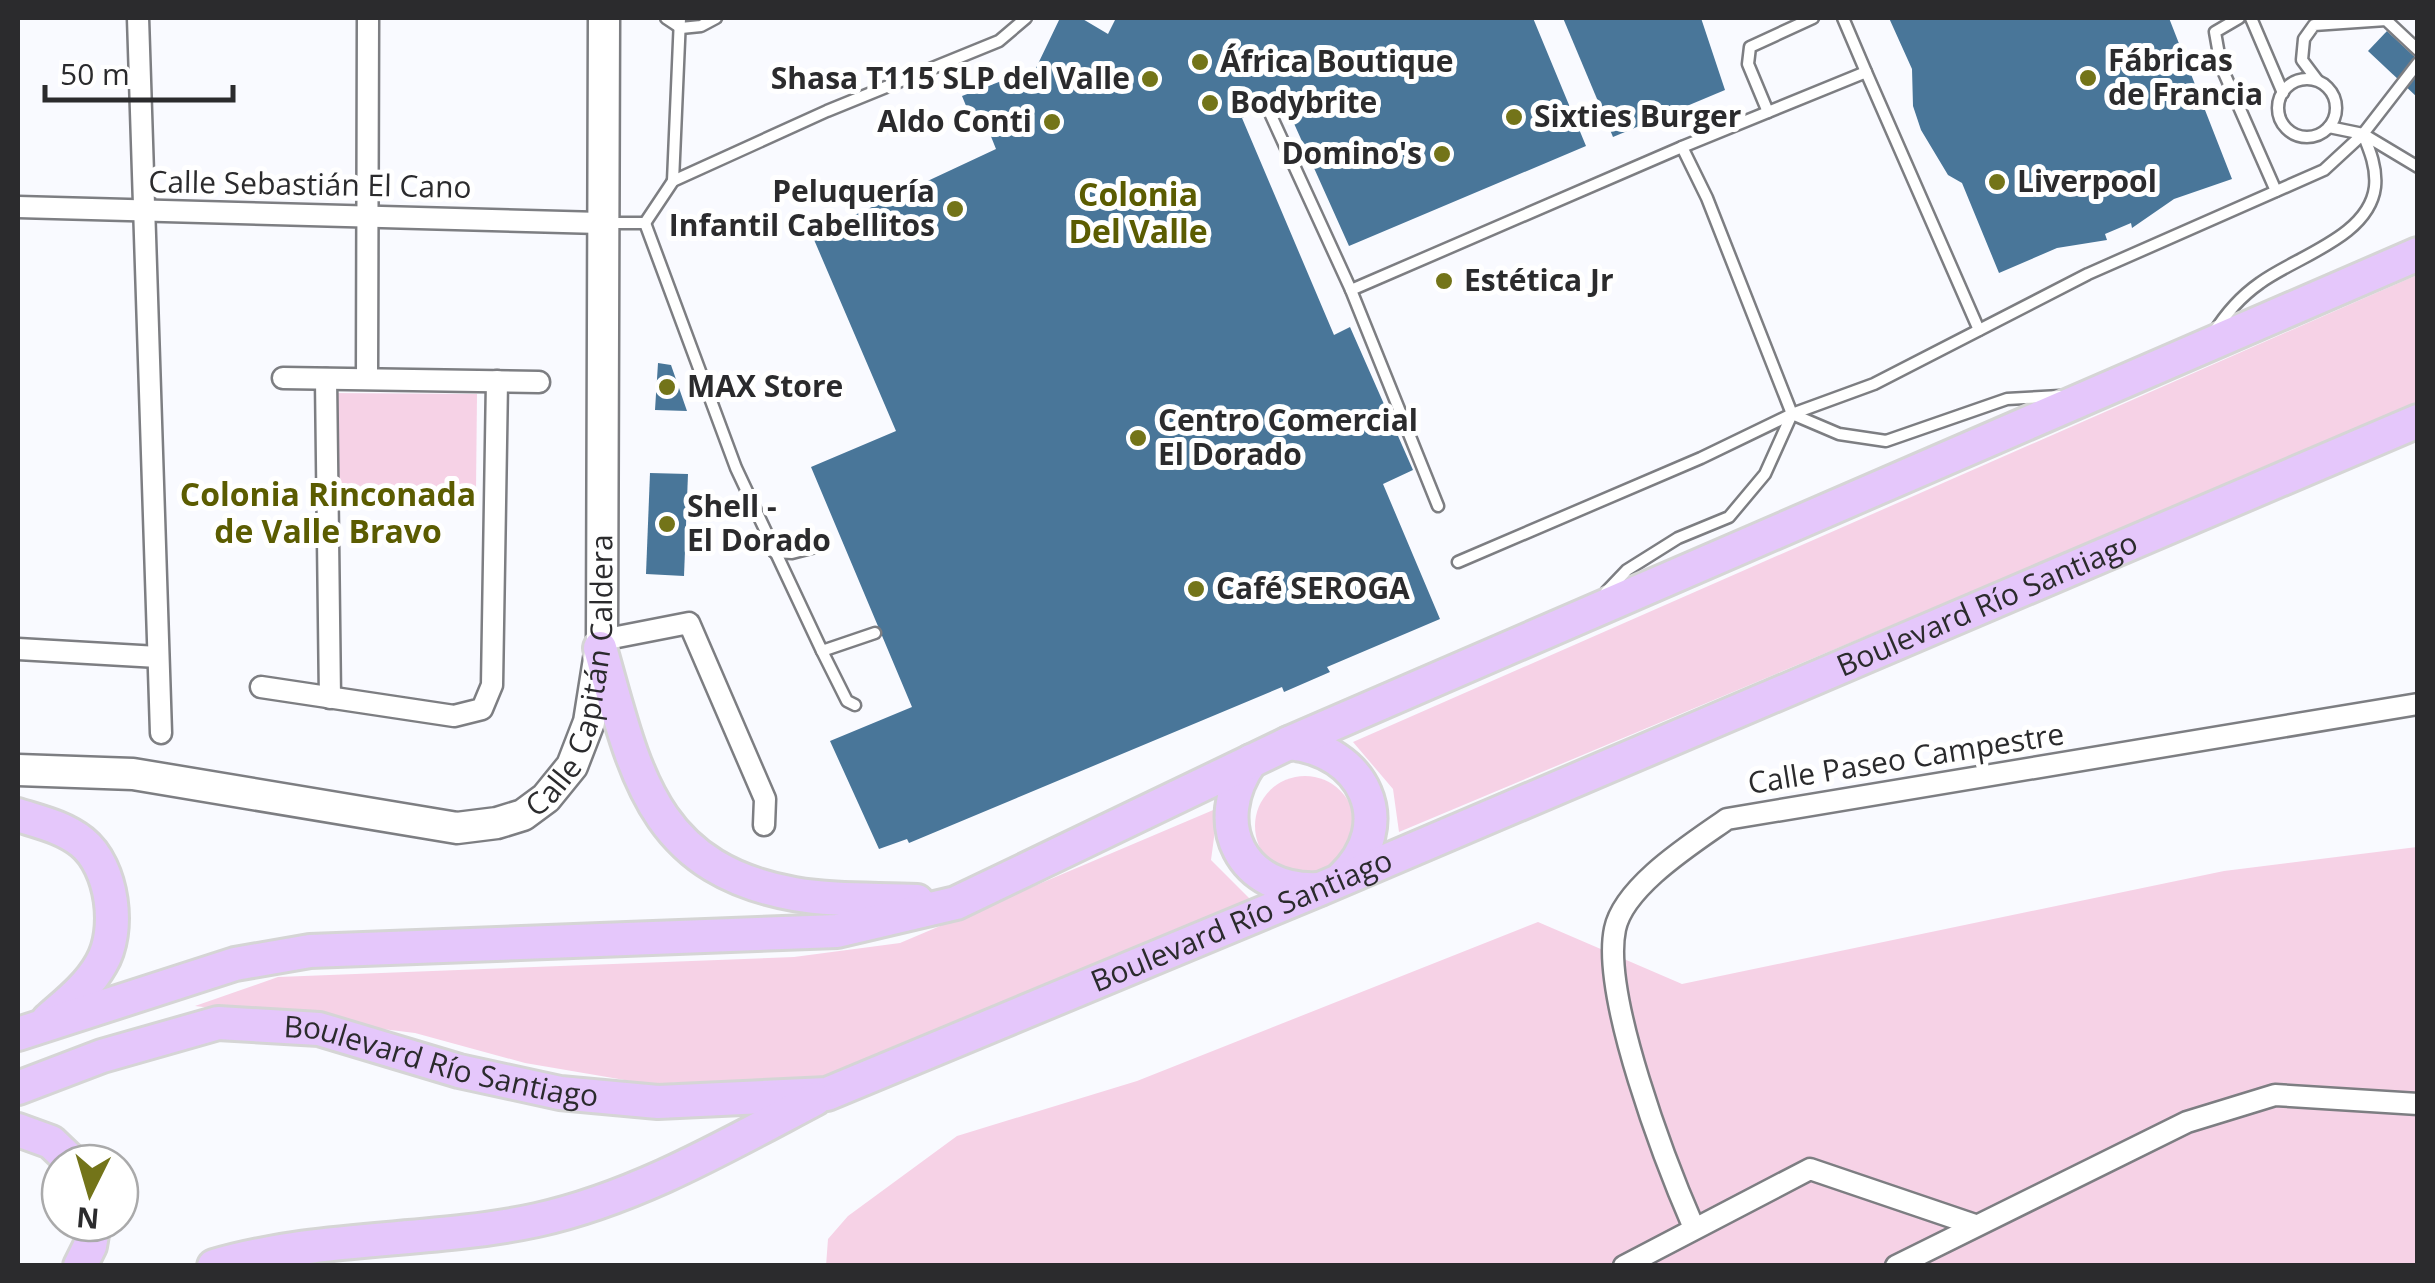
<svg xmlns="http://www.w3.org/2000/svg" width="2435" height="1283" font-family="'Open Sans',sans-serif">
	<rect width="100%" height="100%" fill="#f9faff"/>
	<g fill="#f6d2e6">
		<polygon points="2417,275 2417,405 1399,832 1393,789 1353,742"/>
		<polygon points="331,393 477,394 476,491 331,490"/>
		<circle cx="1305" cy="826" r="50"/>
		<polygon points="1218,808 1211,860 1250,899 937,1034 825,1076 648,1084 525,1063 415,1033 195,1006 278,977 794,957 900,943"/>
		<polygon points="2417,847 2417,1265 826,1266 828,1239 848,1216 957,1136 1137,1081 1538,922 1682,984 2224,871"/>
	</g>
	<g fill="#497699">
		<polygon points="1060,18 1081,18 1108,34 1116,18 1533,18 1586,146 1349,246 1283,99 1242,118 1334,335 1350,327 1413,470 1383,484 1440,619 1327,667 1330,672 1284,692 1282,687 909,843 907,839 879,849 830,741 912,707 811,467 896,431 812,235 996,149 982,114 971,118 962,96 1036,68"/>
		<polygon points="1563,18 1701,18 1725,90 1613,137"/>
		<polygon points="1889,18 2169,18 2232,179 2174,199 2132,228 2131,223 2105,234 2107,240 2057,248 1999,273 1962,183 1948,175 1921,130 1913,106 1912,69"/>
		<polygon points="2387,31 2418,60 2418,98 2368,51"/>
		<polygon points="658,363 671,365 687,411 655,410"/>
		<polygon points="650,473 688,474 684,576 646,574"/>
	</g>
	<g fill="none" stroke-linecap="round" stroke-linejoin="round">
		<defs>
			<g id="lane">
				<polyline points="666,18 681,28 701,26 716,18"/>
				<polyline points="1843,18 1866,72"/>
				<polyline points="2239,18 2215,32 2221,66 2276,191"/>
				<polyline points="2251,18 2283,93"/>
				<circle cx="2307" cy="108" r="29"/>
				<polyline points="2317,80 2302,60 2304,39 2314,25 2386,20 2418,50"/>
				<polyline points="1269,111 1351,290"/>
				<polyline points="1768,112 1748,64 1750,47 1813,18"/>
				<polyline points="2329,127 2363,134 2418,167"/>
				<polyline points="1682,147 1866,72 1979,330"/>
				<polyline points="673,181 680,18"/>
				<polyline points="606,223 645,223"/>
				<polyline points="645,223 736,468 822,651 875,633"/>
				<polyline points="645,223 673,181 827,111 999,41 1026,18"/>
				<path d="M 2213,334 C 2226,313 2240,297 2260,283 C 2295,257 2369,237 2375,187 C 2377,168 2370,151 2363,134"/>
				<polyline points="1438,506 1351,290 1682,147 1707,198 1792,414"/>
				<polyline points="774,552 792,553 823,545"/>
				<polyline points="1458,562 1701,458 1792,414 1874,384 2088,274 2324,170 2363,134 2418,63"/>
				<polyline points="1606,592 1627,570 1678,538 1729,517 1765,474 1792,414 1839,434 1886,441 2007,399 2060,396"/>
				<polyline points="822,651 847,701 855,705"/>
			</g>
			<g id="street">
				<polyline points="138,18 161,733"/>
				<polyline points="18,207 600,223"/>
				<polyline points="283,378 539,382"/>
				<polyline points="367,378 368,18"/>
				<polyline points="326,379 330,698"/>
				<polyline points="602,640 689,623 765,799 764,825"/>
				<polyline points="18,649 158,657"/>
				<polyline points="261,687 454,716 482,709 492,685 497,381"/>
				<path d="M 1694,1228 C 1666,1164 1601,996 1615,929 C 1624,886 1693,843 1727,819 L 2418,704"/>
				<polyline points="1624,1266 1810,1169 1975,1225"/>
				<polyline points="1896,1266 2187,1122 2275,1095 2418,1104"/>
			</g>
			<g id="secondary">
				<path id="s1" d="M 18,770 L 133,774 L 457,828 L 497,823 L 523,815 L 546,798 L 572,766 L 589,722 L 602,640 L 604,18"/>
			</g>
			<g id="primary">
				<path d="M 600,648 C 635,770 650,868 794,894 C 833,901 876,899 917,901"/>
				<path d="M 1289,743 C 1363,750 1400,823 1342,878"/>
				<path d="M 1251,761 C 1207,823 1241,893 1319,889"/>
				<path d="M 18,815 C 40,822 63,827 82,842 C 113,867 121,931 101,964 C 88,987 67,1003 48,1020"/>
				<polyline points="18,1034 235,964 310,951 837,931 956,903 1289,743 2418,254"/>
				<path id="s2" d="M 18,1088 L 102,1056 L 218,1023 L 319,1029 L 459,1071 L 560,1093 L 658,1102 L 827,1094 L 1320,889 L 2418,421"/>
				<polyline points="18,1130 51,1142 73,1163"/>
				<polyline points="80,1266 90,1246 94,1223"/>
				<path d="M 214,1266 C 319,1235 431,1243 537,1220 C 636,1198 726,1146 815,1099"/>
			</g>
		</defs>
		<use href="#lane" stroke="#7d7e82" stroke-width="15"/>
		<use href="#street" stroke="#7d7e82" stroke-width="25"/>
		<use href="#secondary" stroke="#7d7e82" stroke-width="35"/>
		<use href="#primary" stroke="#d5d5d5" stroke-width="38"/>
		<use href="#lane" stroke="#fff" stroke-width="10"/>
		<use href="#street" stroke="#fff" stroke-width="20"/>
		<use href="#secondary" stroke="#fff" stroke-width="30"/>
		<use href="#primary" stroke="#e5c7fb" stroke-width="32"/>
	</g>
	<g fill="#737419" stroke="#fff" stroke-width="4">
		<circle cx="1200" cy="62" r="10"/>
		<circle cx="2088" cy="78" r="10"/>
		<circle cx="1150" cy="79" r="10"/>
		<circle cx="1210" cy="103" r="10"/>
		<circle cx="1514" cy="117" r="10"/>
		<circle cx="1052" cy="122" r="10"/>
		<circle cx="1442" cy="154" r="10"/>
		<circle cx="1997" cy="182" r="10"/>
		<circle cx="955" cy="209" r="10"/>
		<circle cx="1444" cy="281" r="10"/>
		<circle cx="667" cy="387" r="10"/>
		<circle cx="1138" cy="438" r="10"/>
		<circle cx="667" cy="524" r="10"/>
		<circle cx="1196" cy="589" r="10"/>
	</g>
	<g text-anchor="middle" stroke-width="10" stroke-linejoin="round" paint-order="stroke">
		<g font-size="30" font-weight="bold" fill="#2b2b2d" stroke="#fff" text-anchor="start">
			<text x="2108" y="71">Fábricas<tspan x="2108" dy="34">de Francia</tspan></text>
			<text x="1220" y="72">África Boutique</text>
			<text x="1130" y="89" text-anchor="end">Shasa T115 SLP del Valle</text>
			<text x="1230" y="113">Bodybrite</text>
			<text x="1534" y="127">Sixties Burger</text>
			<text x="1032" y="132" text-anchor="end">Aldo Conti</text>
			<text x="1422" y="164" text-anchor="end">Domino's</text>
			<text x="2017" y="192">Liverpool</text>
			<text x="935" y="202" text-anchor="end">Peluquería<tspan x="935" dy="34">Infantil Cabellitos</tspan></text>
			<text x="1464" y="291">Estética Jr</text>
			<text x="687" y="397">MAX Store</text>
			<text x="1158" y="431">Centro Comercial<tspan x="1158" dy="34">El Dorado</tspan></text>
			<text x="687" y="517">Shell -<tspan x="687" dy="34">El Dorado</tspan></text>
			<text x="1216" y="599">Café SEROGA</text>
		</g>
		<g font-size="30" fill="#2b2b2d" stroke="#fff">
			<text transform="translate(310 185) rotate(1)" y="10">Calle Sebastián El Cano</text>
			<text dy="10" stroke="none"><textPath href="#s2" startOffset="2088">Boulevard Río Santiago</textPath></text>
			<text dy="10" stroke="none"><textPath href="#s1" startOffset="668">Calle Capitán Caldera</textPath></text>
			<text transform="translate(1906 759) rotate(-9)" y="10">Calle Paseo Campestre</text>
			<text dy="10" stroke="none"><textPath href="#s2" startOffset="1278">Boulevard Río Santiago</textPath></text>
			<text dy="10" stroke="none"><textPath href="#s2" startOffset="438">Boulevard Río Santiago</textPath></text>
		</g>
		<g font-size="32" font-weight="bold" fill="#5b5c01" stroke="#fff">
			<text x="1138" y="206">Colonia<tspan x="1138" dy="37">Del Valle</tspan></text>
			<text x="328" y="506">Colonia Rinconada<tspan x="328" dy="37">de Valle Bravo</tspan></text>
		</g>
	</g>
	<rect width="2435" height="1283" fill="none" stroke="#2b2b2d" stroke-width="40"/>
	<g transform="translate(90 1193) rotate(185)"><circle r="48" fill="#ffffff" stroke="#aaaaab" stroke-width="2.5"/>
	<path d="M0-8L18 38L0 25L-18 38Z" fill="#737419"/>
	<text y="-15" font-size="28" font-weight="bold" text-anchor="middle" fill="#2b2b2d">N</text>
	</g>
	<path d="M45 85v15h188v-15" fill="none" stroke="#2b2b2d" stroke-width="5"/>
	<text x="60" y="85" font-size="30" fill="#2b2b2d" stroke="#ffffff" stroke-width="8" paint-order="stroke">50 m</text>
</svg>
